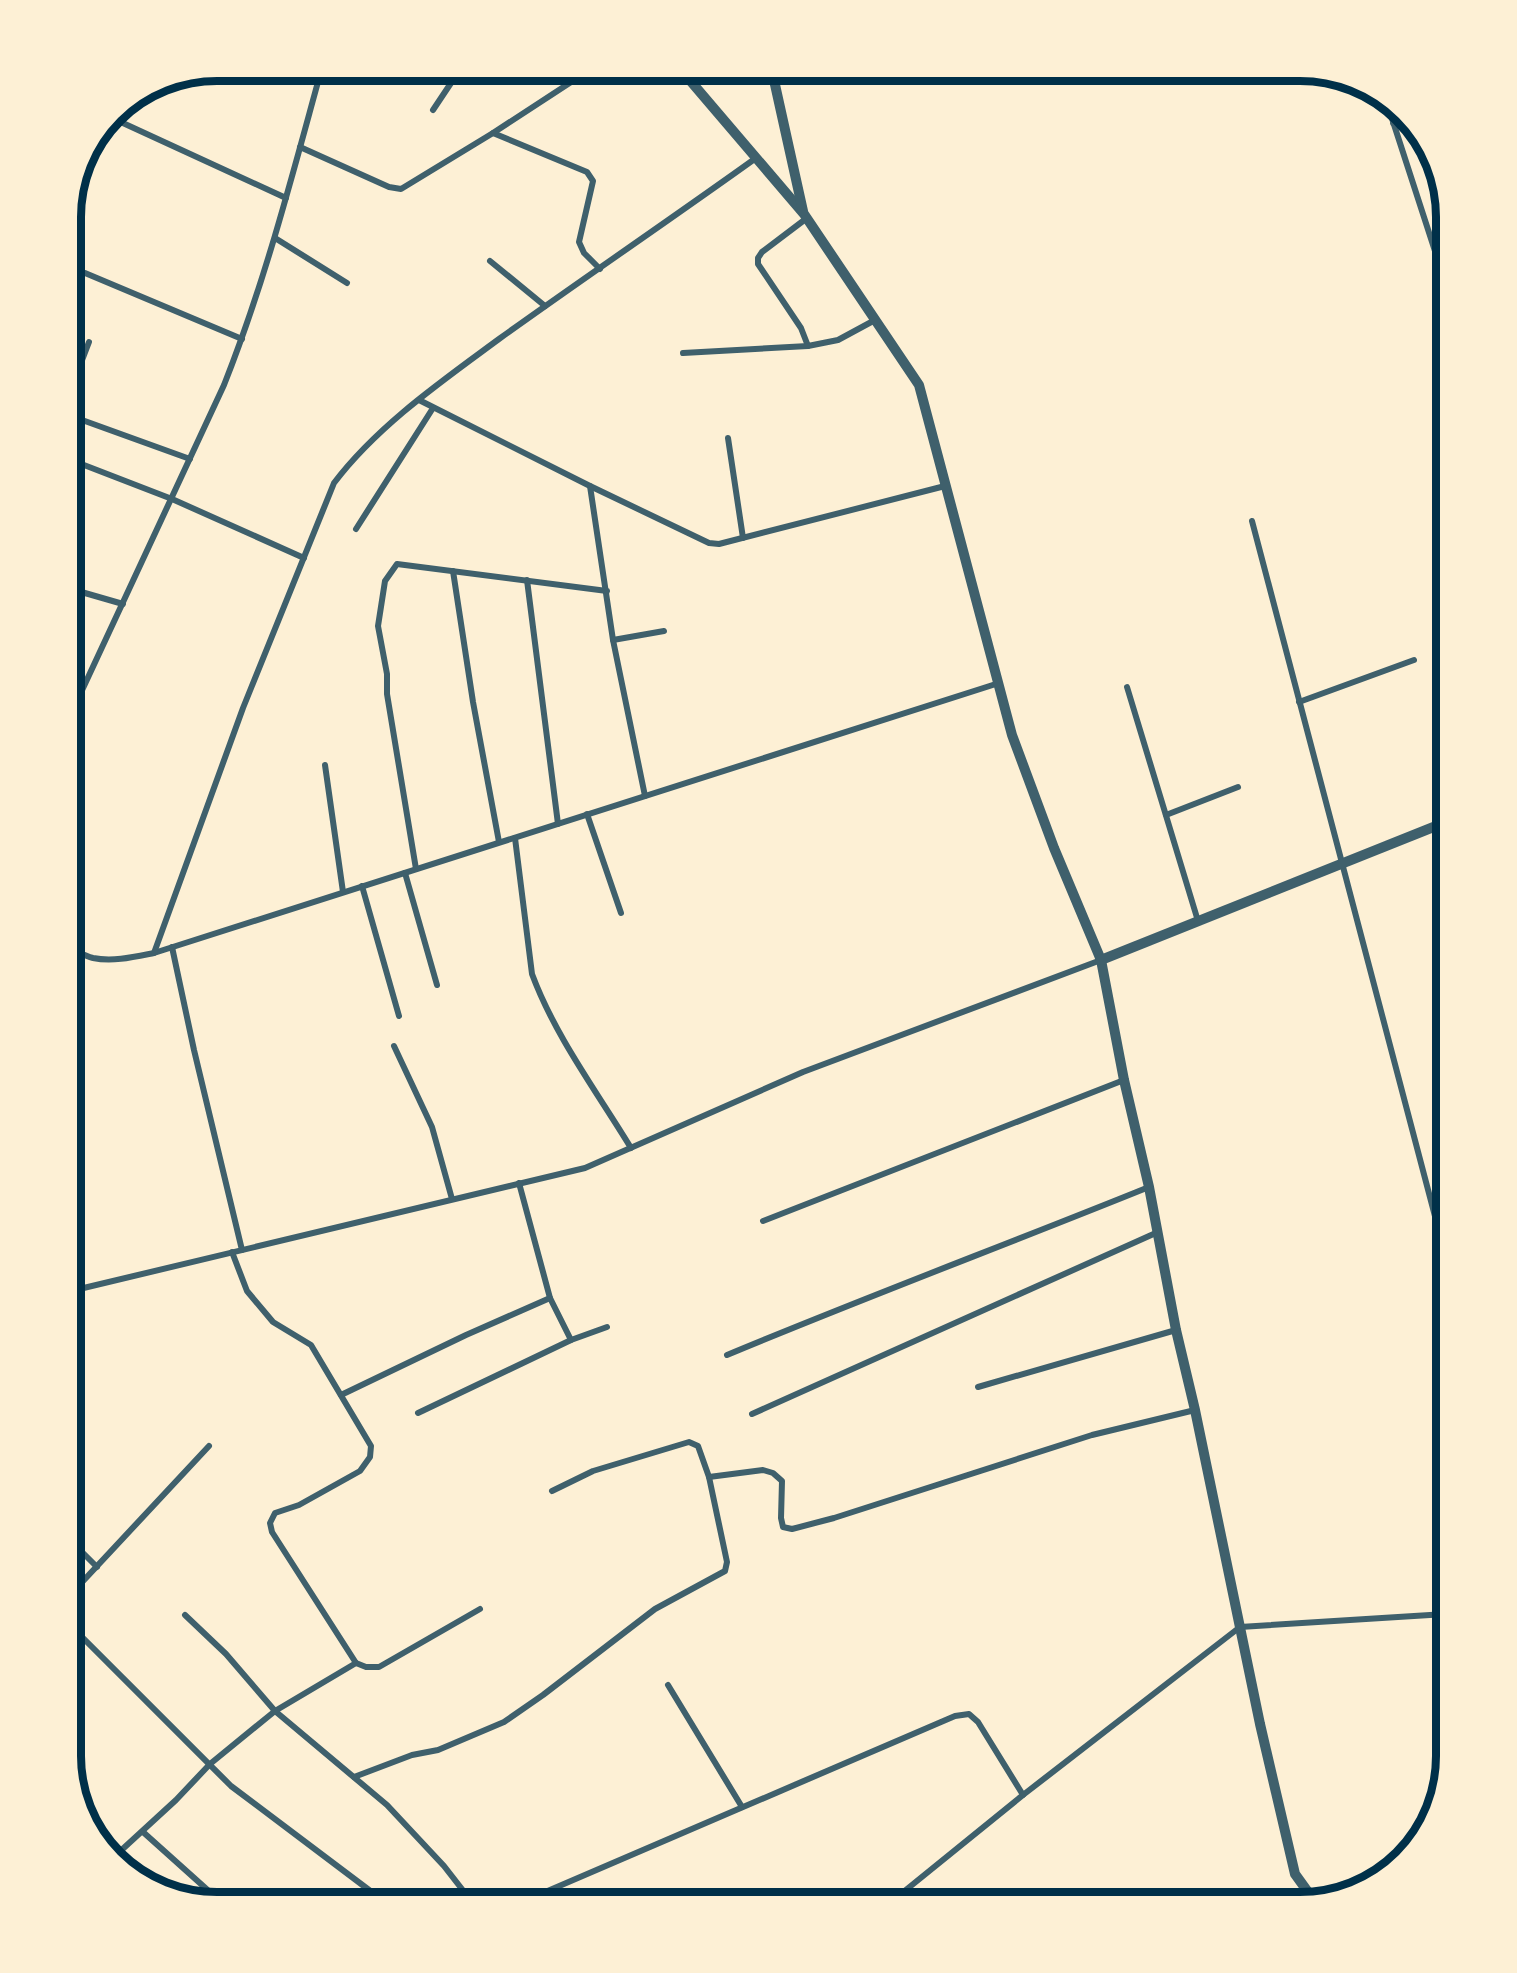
<svg xmlns="http://www.w3.org/2000/svg" width="1517" height="1973" font-family="Commissioner,sans-serif">
	<rect width="100%" height="100%" fill="#fdf0d5"/>
	<g fill="none" stroke-linecap="round" stroke-linejoin="round">
		<g stroke="#3f606c" stroke-width="6">
			<polyline points="305,71 319,75"/>
			<polyline points="1387,103 1446,285"/>
			<polyline points="433,110 453,80 464,71"/>
			<polyline points="112,118 286,198"/>
			<polyline points="1393,123 1406,121"/>
			<polyline points="493,133 588,71"/>
			<polyline points="300,147 389,187 401,189 493,133 587,172 593,181 579,242 584,253 600,269"/>
			<polyline points="807,218 762,252 758,258 758,264 801,328 808,346"/>
			<polyline points="275,238 347,283"/>
			<polyline points="490,261 545,306"/>
			<polyline points="71,272 85,273 242,339"/>
			<polyline points="683,353 808,346 838,340 875,320"/>
			<polyline points="71,389 89,342"/>
			<polyline points="419,400 590,486 709,543 719,544 945,486"/>
			<polyline points="71,416 190,459"/>
			<polyline points="728,438 743,538"/>
			<polyline points="71,460 172,499 304,558"/>
			<polyline points="590,486 613,640 645,796"/>
			<polyline points="1252,521 1446,1258"/>
			<polyline points="356,529 433,408"/>
			<polyline points="453,571 473,702 499,842"/>
			<polyline points="527,580 558,824"/>
			<polyline points="71,589 123,604"/>
			<polyline points="613,640 664,631"/>
			<polyline points="1127,687 1198,921"/>
			<polyline points="1299,702 1414,660"/>
			<path d="M 71,714 L 224,385 C 265,282 292,176 321,71"/>
			<polyline points="325,765 343,892"/>
			<polyline points="587,814 621,913"/>
			<polyline points="1166,815 1238,787"/>
			<path d="M 515,838 L 532,974 C 555,1036 597,1092 631,1148"/>
			<polyline points="416,869 387,694 387,674 378,626 385,581 397,564 607,591"/>
			<polyline points="405,873 437,985"/>
			<polyline points="362,886 399,1016"/>
			<polyline points="172,947 194,1050 242,1250"/>
			<path d="M 71,949 C 78,952 85,956 93,958 C 113,962 134,957 154,953 L 999,683"/>
			<path d="M 154,953 L 243,708 L 334,483 C 377,426 442,381 499,339 C 584,278 671,219 756,158"/>
			<polyline points="394,1046 432,1127 452,1199"/>
			<polyline points="519,1183 550,1298 571,1340"/>
			<polyline points="763,1221 1124,1080"/>
			<polyline points="232,1252 247,1291 273,1322 311,1345 371,1446 370,1457 360,1471 299,1505 275,1513 270,1523 272,1532 356,1663 366,1667 379,1667 480,1609"/>
			<polyline points="71,1291 585,1168 803,1072 1101,960"/>
			<path d="M 727,1355 C 866,1297 1008,1244 1149,1187"/>
			<polyline points="978,1387 1176,1330"/>
			<polyline points="341,1395 466,1335 550,1298"/>
			<polyline points="418,1413 571,1340 607,1327"/>
			<polyline points="752,1414 1158,1232"/>
			<polyline points="709,1477 763,1470 773,1473 782,1481 781,1518 783,1527 792,1529 834,1518 1092,1435 1195,1410"/>
			<polyline points="71,1541 97,1567"/>
			<polyline points="71,1594 209,1446"/>
			<polyline points="185,1615 226,1654 275,1711 387,1805 444,1866 472,1902"/>
			<polyline points="71,1626 231,1786 385,1902"/>
			<polyline points="668,1685 742,1807"/>
			<polyline points="354,1777 412,1755 438,1750 504,1722 543,1695 655,1609 725,1571 727,1562 709,1477 698,1446 689,1442 593,1471 552,1491"/>
			<polyline points="143,1832 221,1902"/>
			<polyline points="115,1856 176,1800 210,1764 275,1711 356,1663"/>
			<polyline points="522,1902 955,1716 969,1714 978,1722 1023,1795"/>
			<polyline points="891,1902 1023,1795 1240,1627 1446,1614"/>
		</g>
		<g stroke="#3f606c" stroke-width="10">
			<polyline points="682,71 804,214 919,385 1012,735 1054,848 1101,960 1124,1080 1149,1187 1176,1330 1195,1410 1260,1724 1295,1874 1313,1899"/>
			<polyline points="772,71 803,211"/>
			<polyline points="1101,960 1446,822"/>
		</g>
	</g>
	<path d="M0 0H1517V1973H0ZM217 81H1300A136 136 0 0 1 1436 217V1756A136 136 0 0 1 1300 1892H217A136 136 0 0 1 81 1756V217A136 136 0 0 1 217 81Z" fill="#fdf0d5" fill-rule="evenodd"/>
	<path fill="none" stroke="#003049" stroke-width="8" d="M217 81H1300A136 136 0 0 1 1436 217V1756A136 136 0 0 1 1300 1892H217A136 136 0 0 1 81 1756V217A136 136 0 0 1 217 81Z"/>
</svg>
